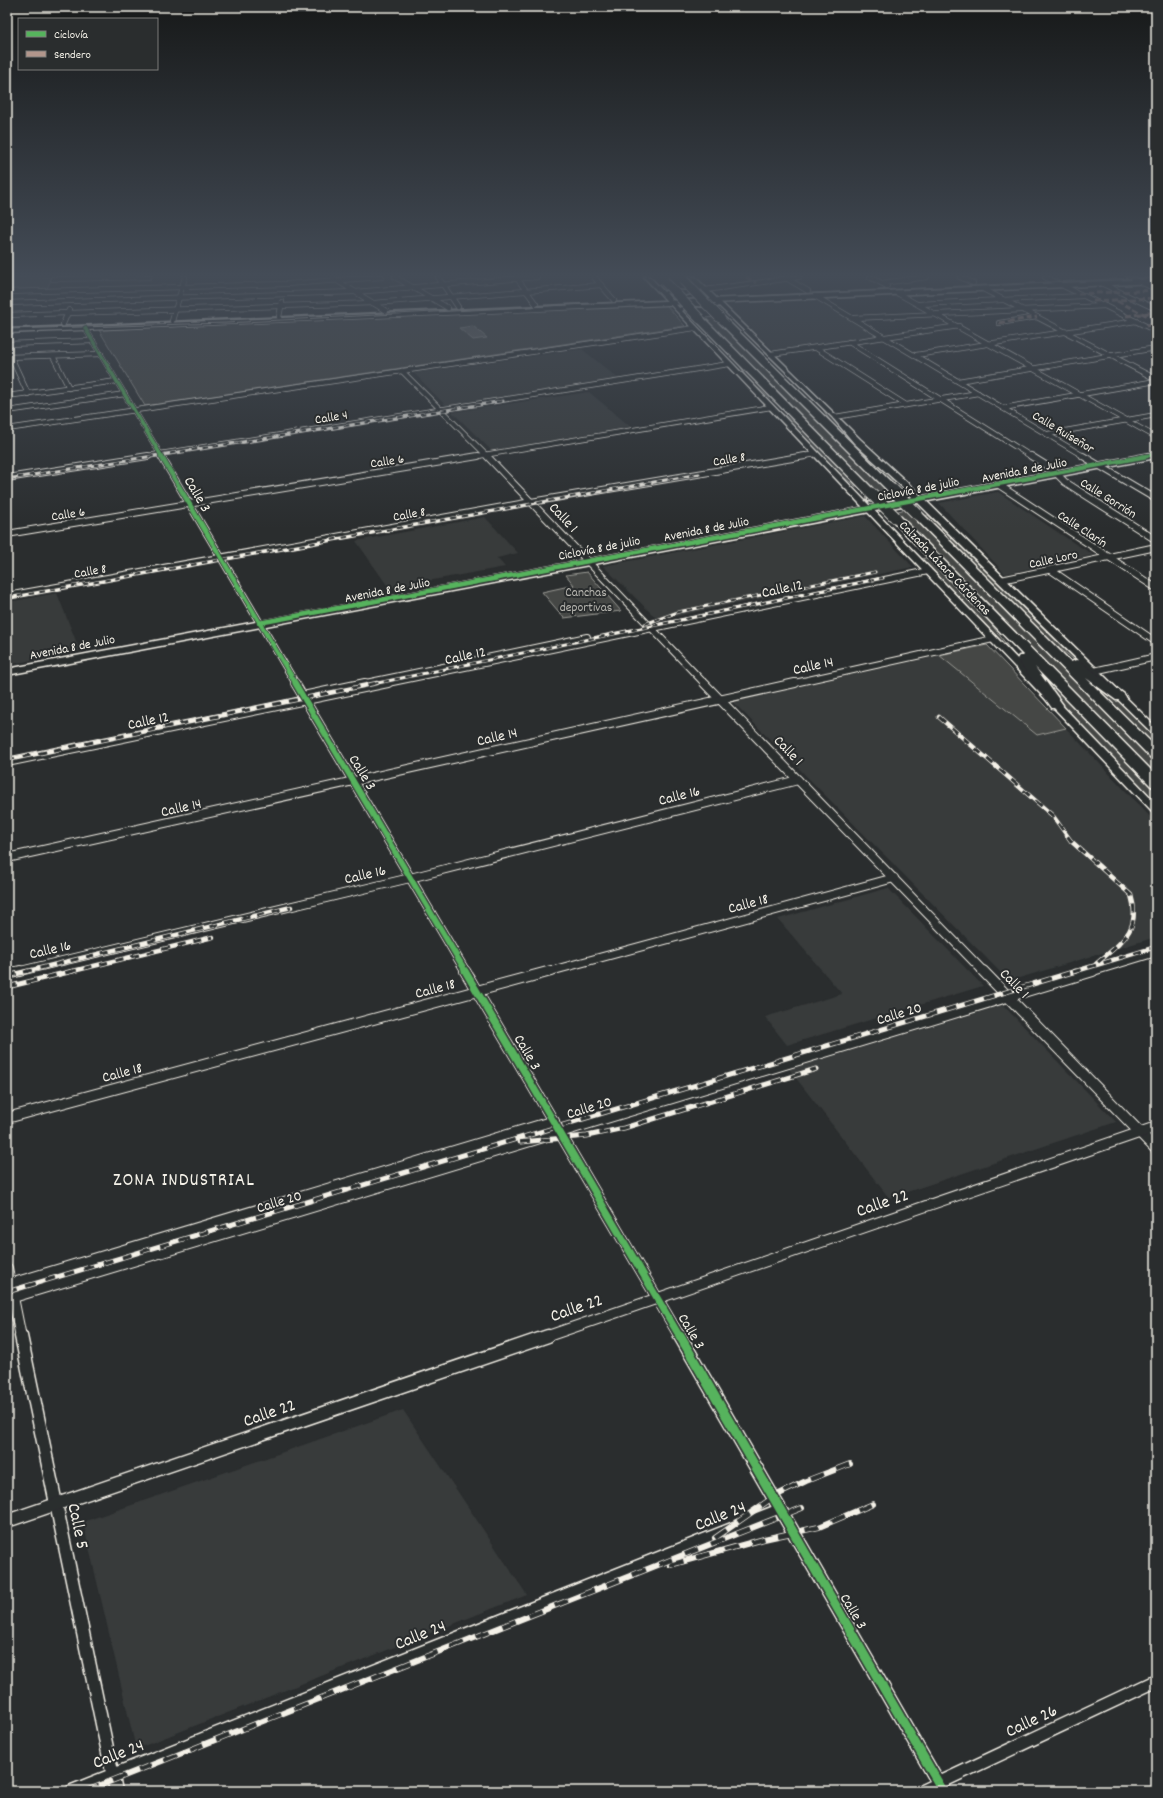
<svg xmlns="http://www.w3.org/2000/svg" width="1163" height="1798" font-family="Dekko,sans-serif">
	<rect width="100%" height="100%" fill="#2a2d2e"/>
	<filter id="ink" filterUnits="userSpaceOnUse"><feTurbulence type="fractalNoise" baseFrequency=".025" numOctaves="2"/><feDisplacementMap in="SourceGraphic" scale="8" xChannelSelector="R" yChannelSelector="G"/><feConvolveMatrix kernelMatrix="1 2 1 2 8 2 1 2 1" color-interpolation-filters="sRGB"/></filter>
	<g filter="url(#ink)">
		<g fill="#373a3a">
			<polygon points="815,298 876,336 775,351 721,302"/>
			<polygon points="582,349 620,380 446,406 414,373"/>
			<polygon points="589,392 631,427 492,451 452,412"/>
			<polygon points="998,492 1074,543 1094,555 1005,574 939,503"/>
			<polygon points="865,516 913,567 658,620 603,566"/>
			<polygon points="485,517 518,553 497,558 505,567 389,588 356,541"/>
			<polygon points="57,593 80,651 7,665 7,602"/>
			<polygon points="987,645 1156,823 1156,937 1009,981 732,701"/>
			<polygon points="888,888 983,986 787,1045 765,1017 842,994 778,919"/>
			<polygon points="1003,1005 1116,1122 889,1198 789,1069"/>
			<polygon points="403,1410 527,1595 136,1749 83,1522"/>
		</g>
		<g fill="#444645" stroke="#9c9c96">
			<polygon points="7,277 52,277 47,289 7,290"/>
			<polygon points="666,305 685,326 145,406 99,330"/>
			<polygon points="715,317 892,494 880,497 704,318"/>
			<polygon points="737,360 783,409 747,379"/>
			<polygon points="820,405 890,477 898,491 836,430"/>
			<polygon points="774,407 800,427 867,495 833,469"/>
			<polygon points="906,509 1156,762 1156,779 894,512"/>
			<polygon points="928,515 1082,666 1039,632 923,516"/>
			<polygon points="929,557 986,617 1024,668 921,559"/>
			<polygon points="587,572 621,611 564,618 542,592 574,585 566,575"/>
			<polygon points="987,645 1066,728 1037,735 939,655"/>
			<polygon points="1026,657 1156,792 1156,805 1058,703"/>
			<polygon points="1064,658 1115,697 1156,736 1156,750"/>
		</g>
		<polygon fill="#676866" stroke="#9f9f9a" points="473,326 487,338 473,340 459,328"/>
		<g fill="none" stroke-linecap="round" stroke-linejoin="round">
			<defs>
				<g id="street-far4">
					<polyline points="395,277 448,308"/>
					<polyline points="438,277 458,307"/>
					<polyline points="516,277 536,304"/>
					<polyline points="594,277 614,300"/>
					<polyline points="870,277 887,286"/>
					<polyline points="960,277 973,283"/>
					<polyline points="1045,277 1156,331"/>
					<polyline points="786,278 808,291"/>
					<polyline points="53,279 149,277"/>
					<polyline points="336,280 386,311"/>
					<polyline points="1140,282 1156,289"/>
					<polyline points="882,283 927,277"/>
					<polyline points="1103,284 1156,309"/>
					<polyline points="983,289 1156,379"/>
					<polyline points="705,290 799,277"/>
					<polyline points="7,292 286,284 382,277"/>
					<polyline points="897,293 1156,437"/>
					<polyline points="815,296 1085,457"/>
					<polyline points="7,303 355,292 537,277"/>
					<polyline points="919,304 1083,296"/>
					<polyline points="7,315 374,303 601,285"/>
					<polyline points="279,317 282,302"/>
					<polyline points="854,318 1105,306"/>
					<polyline points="172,321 185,277"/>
					<polyline points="999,323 1037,317"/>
					<polyline points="63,324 69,310"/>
					<polyline points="85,328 162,457"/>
					<polyline points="849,342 1032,457"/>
					<polyline points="7,344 93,341"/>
					<polyline points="816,348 906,405"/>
					<polyline points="771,354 959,326"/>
					<polyline points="916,355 1136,321"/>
					<polyline points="53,356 69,388"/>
					<polyline points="7,357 101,354"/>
					<polyline points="11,357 28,394"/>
					<polyline points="402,371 488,457"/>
					<polyline points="958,381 1156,348"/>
					<polyline points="7,396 117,381"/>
					<polyline points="1003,408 1156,381"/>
					<polyline points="7,411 125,394"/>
					<polyline points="835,417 978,393"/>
					<polyline points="7,429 695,328"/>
					<polyline points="1048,434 1156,415"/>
					<polyline points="141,457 729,364"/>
					<polyline points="472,457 771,407"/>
					<polyline points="799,457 816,454"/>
				</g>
				<g id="street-far3">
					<polyline points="161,456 296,684"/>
					<polyline points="487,456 705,684"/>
					<polyline points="1031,456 1052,469 1065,482 1156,540"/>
					<polyline points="1083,456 1156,499"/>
					<polyline points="7,478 148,456"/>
					<polyline points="999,485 1156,588"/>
					<polyline points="7,534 478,456"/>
					<polyline points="1051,570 1156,642"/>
					<polyline points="1001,580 1156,547"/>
					<polyline points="7,596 531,502 805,456"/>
					<polyline points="1094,671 1156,657"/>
					<polyline points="361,684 587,637"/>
					<polyline points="383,684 928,571"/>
					<polyline points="790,684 993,639"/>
				</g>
				<g id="street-far2">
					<polyline points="295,683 466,972"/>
					<polyline points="704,683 984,972"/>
					<polyline points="303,696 365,683"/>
					<polyline points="7,762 388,683"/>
					<polyline points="7,858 795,683"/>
					<polyline points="16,972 410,878 798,780"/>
					<polyline points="547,972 894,878"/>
					<polyline points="1090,972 1156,952"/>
				</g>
				<g id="street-far1">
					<polyline points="465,971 680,1337"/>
					<polyline points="983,971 1156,1149"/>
					<polyline points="7,974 20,971"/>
					<polyline points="7,1118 551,971"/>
					<polyline points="7,1268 21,1337"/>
					<polyline points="7,1285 554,1121"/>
					<polyline points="7,1299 1093,971"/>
					<polyline points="545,1337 1156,1127"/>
				</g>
				<g id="street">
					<polyline points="21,1336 116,1791"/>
					<polyline points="680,1336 943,1791"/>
					<polyline points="7,1521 548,1336"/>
					<polyline points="72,1791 780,1510"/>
					<polyline points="922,1791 1156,1681"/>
				</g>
				<g id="secondary">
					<path d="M 644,277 L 650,277 L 664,292 C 671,288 686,293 695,290 L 696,285 L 689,277 L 695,277 L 837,416 L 860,439 L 912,487 L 1156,727 L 1156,735 L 1153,734 L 910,495 L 884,501 L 868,501 L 868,497 L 884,497 L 908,492 L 854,443 L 833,418 L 719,306 L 716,308 L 697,306 L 689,307 L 682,311 L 1156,803 L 1156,812 L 1152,811 ZM 701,289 L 716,304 L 692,302 L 679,308 L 666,293 L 682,296 L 700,292 Z"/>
					<polygon points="1127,277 1134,277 1143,282 1138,283"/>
				</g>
				<g id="primary">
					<path d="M 1156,279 L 1156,283 C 773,300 390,319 7,333 L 7,329 C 390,315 773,295 1156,279 Z"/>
					<polygon points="1156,452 1156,458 7,675 7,669"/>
				</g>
				<g id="highway">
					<polygon points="717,316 723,316 897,488 898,490 897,492 889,492 717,320"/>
					<polygon points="697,317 703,317 875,491 876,493 875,495 867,495 697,321"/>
					<polygon points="917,511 921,512 1071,662 1076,660 1080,661 1124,694 1126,697 1124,700 1116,700 1086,678 1156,747 1156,759 1151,758 913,516 912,514"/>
					<polygon points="895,514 899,515 1156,775 1156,787 1151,786 1035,667 1063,705 1062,708 1052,708 1017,659 1019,656 1024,656 891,519 890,517"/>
				</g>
			</defs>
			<use href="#street-far4" stroke="#f4f1e8" stroke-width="6"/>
			<use href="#street-far3" stroke="#f4f1e8" stroke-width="8"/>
			<use href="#street-far2" stroke="#f4f1e8" stroke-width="10"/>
			<use href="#street-far1" stroke="#f4f1e8" stroke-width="12"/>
			<use href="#street" stroke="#f4f1e8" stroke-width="15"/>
			<use href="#secondary" stroke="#f4f1e8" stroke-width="3"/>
			<use href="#primary" stroke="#f4f1e8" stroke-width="3"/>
			<use href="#highway" stroke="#f4f1e8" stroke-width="3"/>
			<use href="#street-far4" stroke="#2a2d2e" stroke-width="4.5"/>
			<use href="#street-far3" stroke="#2a2d2e" stroke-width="6"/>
			<use href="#street-far2" stroke="#2a2d2e" stroke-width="8"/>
			<use href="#street-far1" stroke="#2a2d2e" stroke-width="10"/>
			<use href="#street" stroke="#2a2d2e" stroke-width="12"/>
			<use href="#secondary" fill="#2a2d2e" fill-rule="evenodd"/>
			<use href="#primary" fill="#2a2d2e" fill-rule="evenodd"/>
			<use href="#highway" fill="#2a2d2e" fill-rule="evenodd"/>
			<g stroke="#f4f1e8" stroke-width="1">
				<polyline points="749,296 1156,277"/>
				<polyline points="7,329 225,323 624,302"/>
			</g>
			<defs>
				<g id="rail-far3">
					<polyline points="7,479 503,401"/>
					<polyline points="7,598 699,474"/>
					<polyline points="645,624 678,612 875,572"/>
					<polyline points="373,684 883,578"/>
				</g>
				<g id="rail-far2">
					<path d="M 939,717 L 1053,816 L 1071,841 L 1131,895 C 1142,931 1120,943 1096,964"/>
					<polyline points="7,760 377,683"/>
					<polyline points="24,972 291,907"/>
					<polyline points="69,972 213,937"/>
					<polyline points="1073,972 1156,947"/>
				</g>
				<g id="rail-far1">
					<polyline points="7,976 28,971"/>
					<polyline points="7,987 73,971"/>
					<polyline points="520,1142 587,1136 624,1128 816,1069"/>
					<polyline points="7,1292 1076,971"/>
				</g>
				<g id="rail">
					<polyline points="715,1538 775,1496 806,1481 850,1464"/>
					<polyline points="670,1565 764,1539 819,1527 873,1504"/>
					<polyline points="86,1791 802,1508"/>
				</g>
			</defs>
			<use href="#rail-far3" stroke="#f4f1e8" stroke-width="3"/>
			<use href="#rail-far2" stroke="#f4f1e8" stroke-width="4.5"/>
			<use href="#rail-far1" stroke="#f4f1e8" stroke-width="5"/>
			<use href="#rail" stroke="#f4f1e8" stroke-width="6"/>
			<use href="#rail-far3" stroke="#2a2d2e" stroke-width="2" stroke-dasharray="5.5" stroke-linecap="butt"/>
			<use href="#rail-far2" stroke="#2a2d2e" stroke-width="3" stroke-dasharray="8" stroke-linecap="butt"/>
			<use href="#rail-far1" stroke="#2a2d2e" stroke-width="3.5" stroke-dasharray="10" stroke-linecap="butt"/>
			<use href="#rail" stroke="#2a2d2e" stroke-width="4.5" stroke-dasharray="14" stroke-linecap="butt"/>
			<defs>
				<g id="highway-bridge-far1">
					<polyline points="683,280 720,318"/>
					<polyline points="664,281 700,319"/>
				</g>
				<g id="highway-bridge">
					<polyline points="893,490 917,514"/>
					<polyline points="871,493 895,517"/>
				</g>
			</defs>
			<use href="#highway-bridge-far1" stroke="#f4f1e8" stroke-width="11" stroke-linecap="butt"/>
			<use href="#highway-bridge" stroke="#f4f1e8" stroke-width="13" stroke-linecap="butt"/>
			<use href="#highway-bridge-far1" stroke="#2a2d2e" stroke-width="9"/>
			<use href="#highway-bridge" stroke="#2a2d2e" stroke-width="11"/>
			<g stroke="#b2968c" stroke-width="3" stroke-dasharray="6 3" stroke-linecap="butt">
				<polyline points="746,277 756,283"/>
				<polyline points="1078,294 1156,290"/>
				<polyline points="1093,301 1156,298"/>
				<polyline points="1117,301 1156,320"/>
				<polyline points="1126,316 1156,312"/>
				<polyline points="999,323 1037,317"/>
				<polyline points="1146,326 1156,324"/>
			</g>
			<defs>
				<g id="cycleway-far4">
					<polyline points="85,328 162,457"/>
					<polyline points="1141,457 1156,454"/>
				</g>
				<g id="cycleway-far3">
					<polyline points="161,456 296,684"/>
					<polyline points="259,623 1147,456"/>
				</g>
				<polyline id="cycleway-far2" points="295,683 466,972"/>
				<polyline id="cycleway-far1" points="465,971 680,1337"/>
				<polyline id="cycleway" points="680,1336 943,1791"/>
			</defs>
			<use href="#cycleway-far4" stroke="#2a2d2e" stroke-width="5"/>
			<use href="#cycleway-far3" stroke="#2a2d2e" stroke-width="6"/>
			<use href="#cycleway-far2" stroke="#2a2d2e" stroke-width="8"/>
			<use href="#cycleway-far1" stroke="#2a2d2e" stroke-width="10"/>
			<use href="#cycleway" stroke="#2a2d2e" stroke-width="12"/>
			<use href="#cycleway-far4" stroke="#56b35d" stroke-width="3.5"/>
			<use href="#cycleway-far3" stroke="#56b35d" stroke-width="4.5"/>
			<use href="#cycleway-far2" stroke="#56b35d" stroke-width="5.5"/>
			<use href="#cycleway-far1" stroke="#56b35d" stroke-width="7"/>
			<use href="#cycleway" stroke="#56b35d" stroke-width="9"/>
		</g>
	</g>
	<linearGradient id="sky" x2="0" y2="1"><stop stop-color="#171919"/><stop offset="0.52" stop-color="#444c57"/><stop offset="1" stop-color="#444c57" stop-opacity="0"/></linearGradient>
	<rect width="1163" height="529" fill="url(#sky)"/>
	<g text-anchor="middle" stroke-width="4" stroke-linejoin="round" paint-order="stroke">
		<g font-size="13" fill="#f4f1e8" stroke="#2a2d2e">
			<text transform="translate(331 416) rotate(-9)" y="5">Calle 4</text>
			<text transform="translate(1064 431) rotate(31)" y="5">Calle Ruiseñor</text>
			<text transform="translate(729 458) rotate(-10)" y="5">Calle 8</text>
			<text transform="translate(387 460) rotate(-9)" y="5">Calle 6</text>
			<text transform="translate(1024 469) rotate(-11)" y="5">Avenida 8 de Julio</text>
			<text transform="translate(918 488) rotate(-11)" y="5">Ciclovía 8 de julio</text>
			<text transform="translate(1109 497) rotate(32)" y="5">Calle Gorrión</text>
			<text transform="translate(68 513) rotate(-9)" y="5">Calle 6</text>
			<text transform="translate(409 513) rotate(-10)" y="5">Calle 8</text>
			<text transform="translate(706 528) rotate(-11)" y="5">Avenida 8 de Julio</text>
			<text transform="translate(1083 528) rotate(33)" y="5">Calle Clarín</text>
			<text transform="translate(599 547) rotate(-11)" y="5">Ciclovía 8 de julio</text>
			<text transform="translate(1053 558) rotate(-12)" y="5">Calle Loro</text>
			<text transform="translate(946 567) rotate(46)" y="5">Calzada Lázaro Cárdenas</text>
			<text transform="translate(90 570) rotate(-10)" y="5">Calle 8</text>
			<text transform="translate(387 589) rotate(-11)" y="5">Avenida 8 de Julio</text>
			<text transform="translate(72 646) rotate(-11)" y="5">Avenida 8 de Julio</text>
		</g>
		<g font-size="13" fill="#b6b5af" stroke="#2a2d2e">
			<text x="586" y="596">Canchas<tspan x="586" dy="15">deportivas</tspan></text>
		</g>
		<g font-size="15" fill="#f4f1e8" stroke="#2a2d2e">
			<text transform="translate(198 494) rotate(60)" y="5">Calle 3</text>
			<text transform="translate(564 517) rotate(47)" y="5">Calle 1</text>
			<text transform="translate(782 588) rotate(-12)" y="5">Calle 12</text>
			<text transform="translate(465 655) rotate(-12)" y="5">Calle 12</text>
			<text transform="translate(813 665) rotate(-12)" y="5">Calle 14</text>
			<text transform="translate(148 720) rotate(-12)" y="5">Calle 12</text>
			<text transform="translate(497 736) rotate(-13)" y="5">Calle 14</text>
			<text transform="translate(789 750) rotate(46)" y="5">Calle 1</text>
			<text transform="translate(363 772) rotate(59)" y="5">Calle 3</text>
			<text transform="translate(679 795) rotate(-14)" y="5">Calle 16</text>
			<text transform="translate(181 807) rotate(-13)" y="5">Calle 14</text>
			<text transform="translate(365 874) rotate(-13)" y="5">Calle 16</text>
			<text transform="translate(748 903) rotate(-15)" y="5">Calle 18</text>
			<text transform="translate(50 949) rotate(-13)" y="5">Calle 16</text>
			<text transform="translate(1015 983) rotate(46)" y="5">Calle 1</text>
			<text transform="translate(435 988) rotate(-15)" y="5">Calle 18</text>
			<text transform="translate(899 1013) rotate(-17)" y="5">Calle 20</text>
			<text transform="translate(528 1052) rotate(60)" y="5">Calle 3</text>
			<text transform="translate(122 1072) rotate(-15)" y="5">Calle 18</text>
			<text transform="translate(589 1107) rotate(-17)" y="5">Calle 20</text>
			<text transform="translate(279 1201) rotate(-17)" y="5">Calle 20</text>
			<text transform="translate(692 1331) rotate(60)" y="5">Calle 3</text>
			<text transform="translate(854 1611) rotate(60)" y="5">Calle 3</text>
		</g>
		<g font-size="18" fill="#f4f1e8" stroke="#2a2d2e">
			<text transform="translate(882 1202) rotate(-19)" y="6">Calle 22</text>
			<text transform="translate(576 1307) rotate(-19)" y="6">Calle 22</text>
			<text transform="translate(269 1412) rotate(-19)" y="6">Calle 22</text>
			<text transform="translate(720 1515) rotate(-22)" y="6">Calle 24</text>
			<text transform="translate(79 1526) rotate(78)" y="6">Calle 5</text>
			<text transform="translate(420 1634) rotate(-22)" y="6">Calle 24</text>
			<text transform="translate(1031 1720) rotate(-25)" y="6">Calle 26</text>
			<text transform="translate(118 1753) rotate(-21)" y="6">Calle 24</text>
		</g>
		<g font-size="19" letter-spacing="1" fill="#f4f1e8" stroke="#2a2d2e">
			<text x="184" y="1185">ZONA INDUSTRIAL</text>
		</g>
	</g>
	<rect width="1163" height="1798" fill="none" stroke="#2a2d2e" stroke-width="24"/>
	<rect x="12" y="12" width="1139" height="1774" fill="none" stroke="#f4f1e8" stroke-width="1.5" filter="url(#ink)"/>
	<rect x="18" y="18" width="140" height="52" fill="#2a2d2e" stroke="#7b7b78"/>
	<rect x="26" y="31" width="20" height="6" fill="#56b35d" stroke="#7b7b78"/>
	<text x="54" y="38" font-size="12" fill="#f4f1e8">Ciclovía</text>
	<rect x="26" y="51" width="20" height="6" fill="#b2968c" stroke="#7b7b78"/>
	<text x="54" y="58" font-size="12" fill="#f4f1e8">Sendero</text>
</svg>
